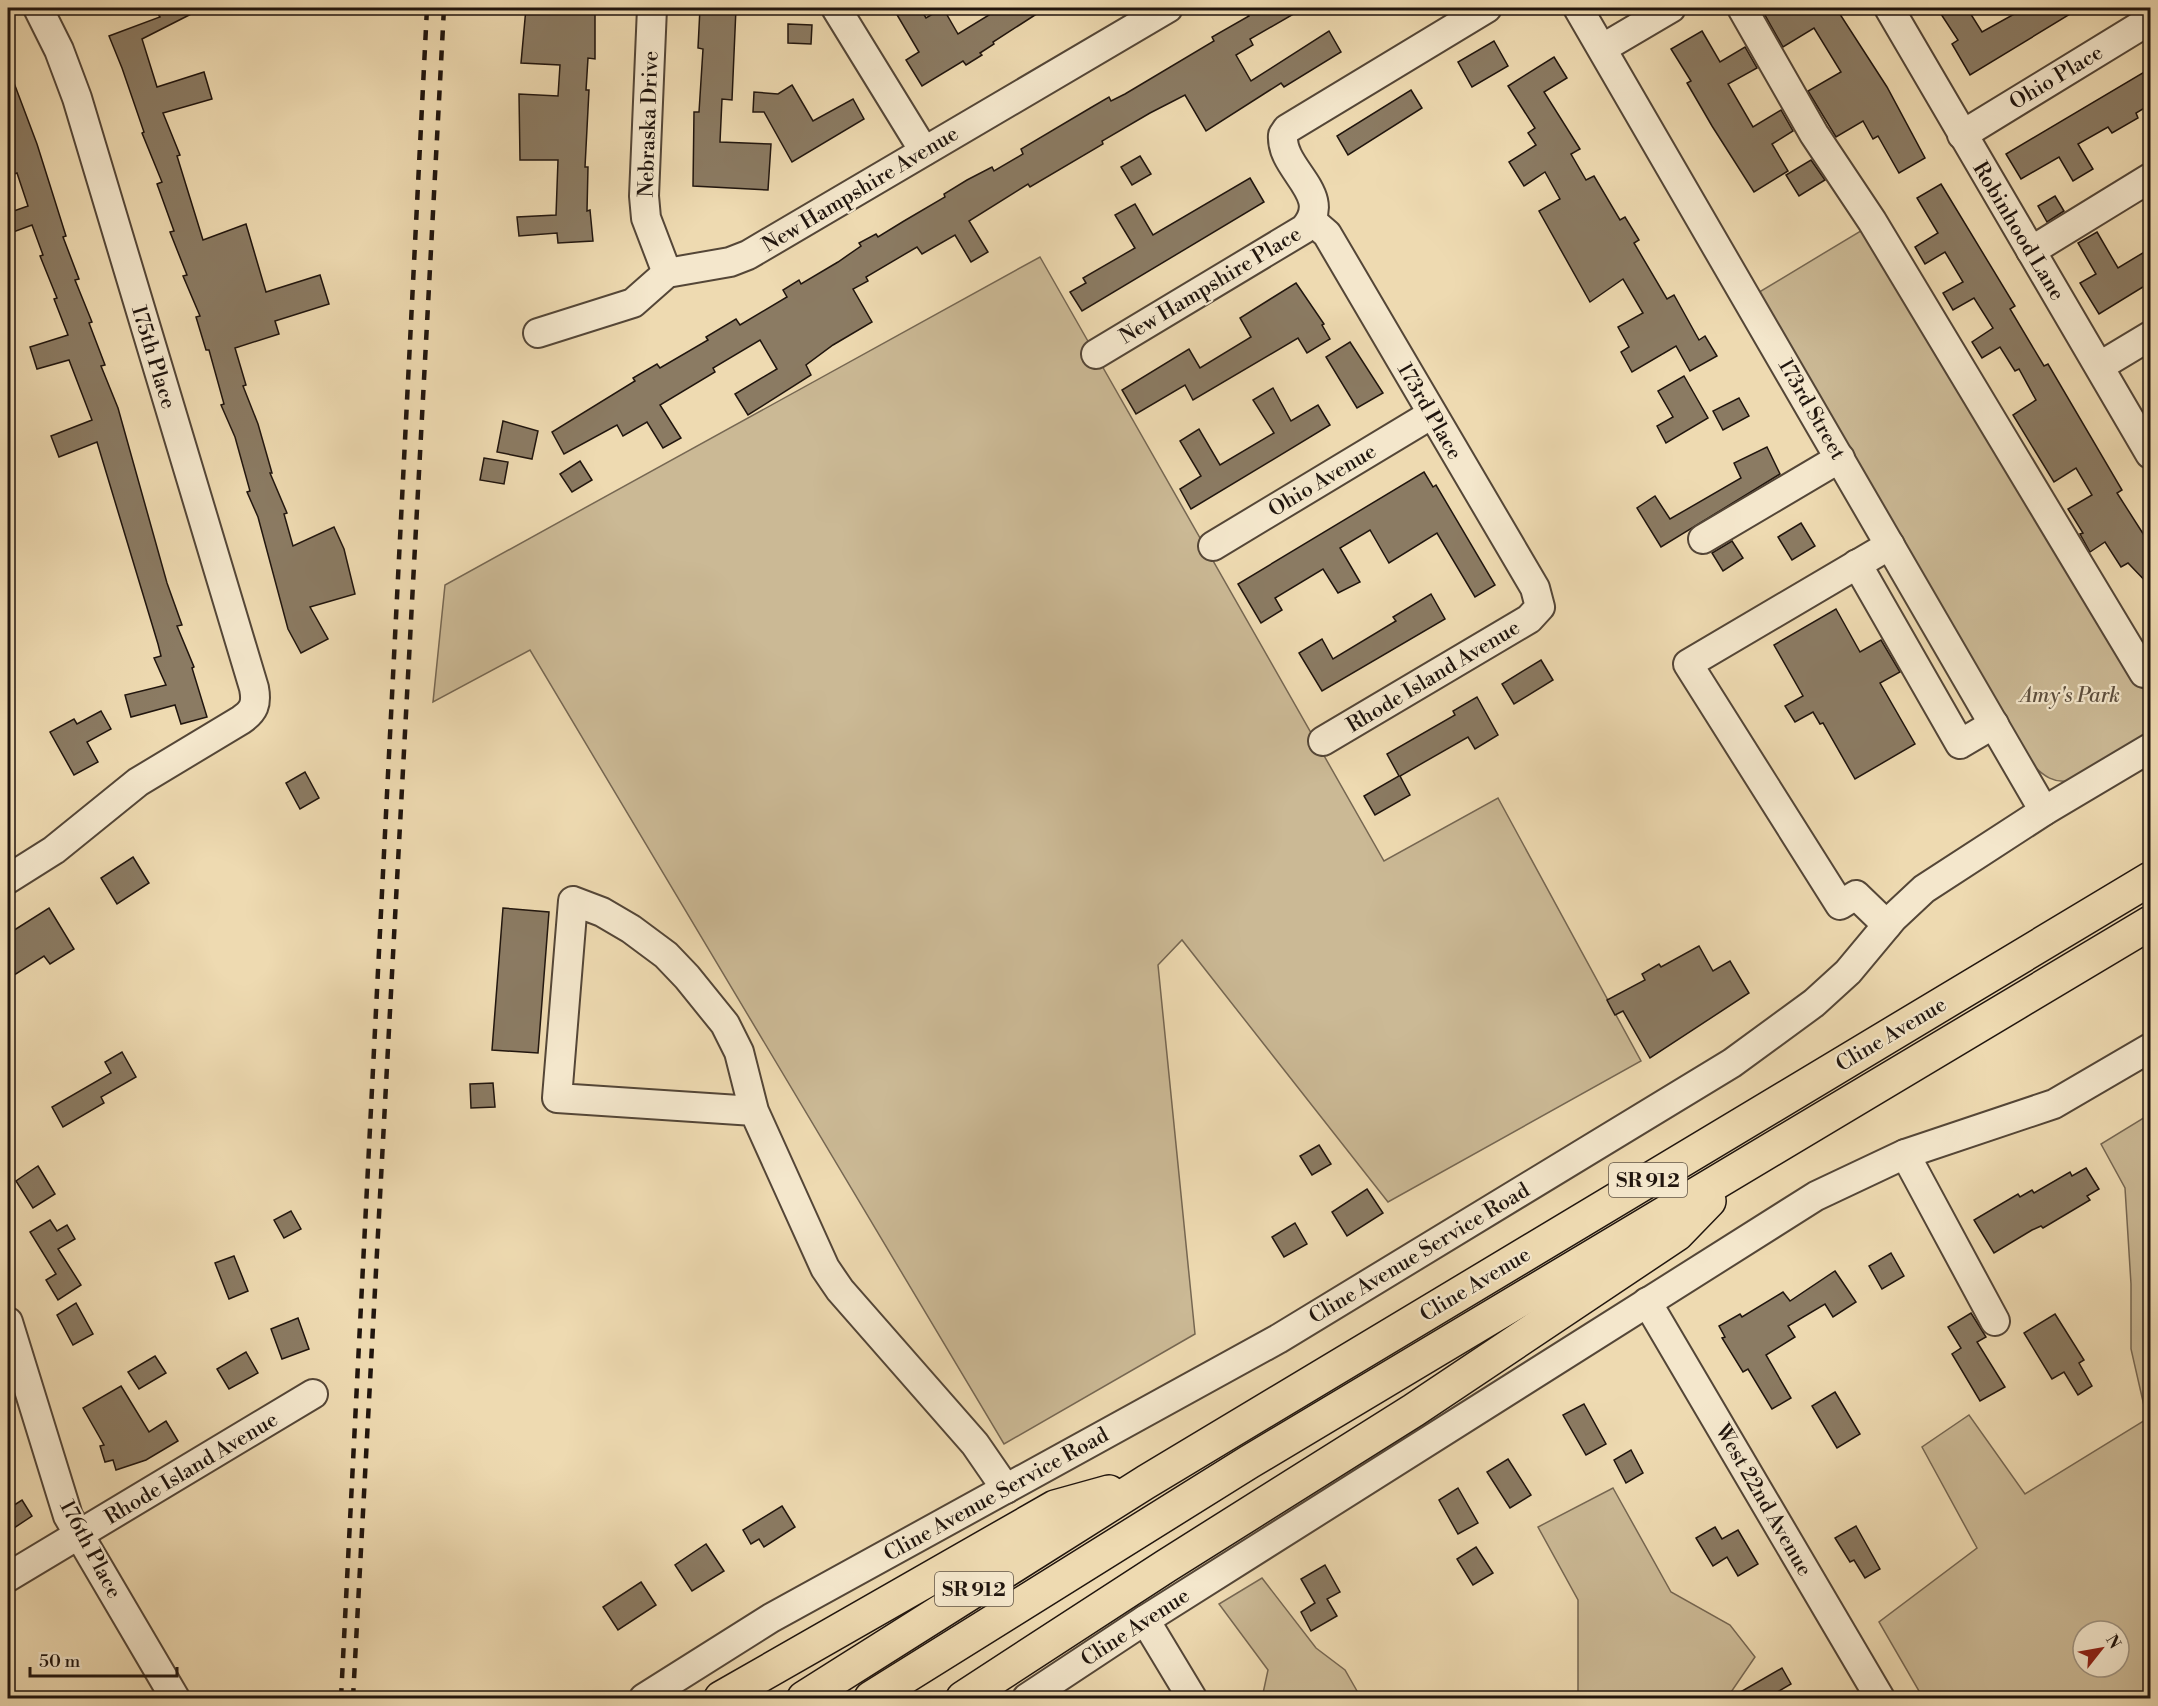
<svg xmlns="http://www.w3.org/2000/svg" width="2158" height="1706" font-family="'Libre Bodoni',serif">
	<rect width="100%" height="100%" fill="#eedab1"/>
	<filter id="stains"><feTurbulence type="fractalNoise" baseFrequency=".00333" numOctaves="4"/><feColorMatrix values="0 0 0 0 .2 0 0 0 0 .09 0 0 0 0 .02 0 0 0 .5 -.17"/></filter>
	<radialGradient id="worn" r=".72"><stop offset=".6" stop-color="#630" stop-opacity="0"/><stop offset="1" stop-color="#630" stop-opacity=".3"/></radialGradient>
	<g fill="#cbb995" stroke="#766752" stroke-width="1.5" fill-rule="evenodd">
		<path d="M 1869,226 L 2150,698 L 2150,734 L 2073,780 C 2055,785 2043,776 2030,762 L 1756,294 Z"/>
		<polygon points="1040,257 1384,861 1498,798 1641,1061 1388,1202 1182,940 1158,965 1195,1334 1004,1444 530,650 433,702 445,585"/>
		<path d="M 2150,1114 L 2150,1698 L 1923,1698 L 1879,1622 L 1977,1548 L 1922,1447 L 1969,1415 L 2025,1494 L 2147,1419 L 2131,1349 L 2131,1284 L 2125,1188 L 2101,1144 ZM 2083,1631 L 2119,1631 L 2119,1667 L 2083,1667 Z"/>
		<polygon points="1613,1488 1671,1592 1730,1625 1755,1657 1727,1698 1578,1698 1578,1600 1538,1527"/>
		<polygon points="1262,1578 1316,1648 1345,1670 1361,1698 1262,1698 1268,1670 1219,1604"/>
	</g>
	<g fill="#8b7b63" stroke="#20150e" stroke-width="1.5">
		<polygon points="154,8 203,8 142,39 157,87 204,72 212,99 163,113 180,155 177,156 203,240 246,224 266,292 320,275 329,304 275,321 279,334 235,348 246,385 243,386 258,424 272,473 270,473 287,513 284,514 293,546 334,527 344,549 355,594 310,607 328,639 301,653 288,629 258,517 247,492 250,491 235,437 221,405 224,404 209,350 206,350 196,317 200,316 183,276 187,275 170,232 174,231 157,184 162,182 142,133 144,132 122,68 109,36 160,17"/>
		<polygon points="526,8 595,8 595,59 588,58 586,90 589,90 585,167 588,167 587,211 590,210 593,241 558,243 557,233 519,236 517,217 556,215 558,160 520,160 519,94 558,96 560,65 521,63"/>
		<polygon points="700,8 736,8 732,100 722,99 720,142 771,144 768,190 693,186 694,112 699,112 703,49 698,48"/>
		<polygon points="893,8 920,8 926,18 943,8 958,34 989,15 984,8 1046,8 993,42 994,44 980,53 982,55 966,65 963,61 922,86 906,60 919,52"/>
		<polygon points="1243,8 1304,8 1250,39 1253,45 1236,55 1251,81 1329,31 1341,52 1284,87 1281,83 1206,131 1185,95 1150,113 1102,141 1103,144 1030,187 1028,184 969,221 988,252 971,262 955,235 922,254 917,247 866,277 868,281 853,289 872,322 833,345 806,365 811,375 748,415 735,394 777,369 760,340 713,368 715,372 660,405 681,438 663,448 647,422 623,436 617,425 564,454 552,432 635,381 633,378 657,364 660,368 708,340 706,337 736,319 740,325 787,297 783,290 799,280 801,284 838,262 861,246 859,243 876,234 878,237 904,221 945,197 944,194 967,180 992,167 994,171 1023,154 1021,149 1092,107 1109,97 1111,101 1125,94 1214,41 1212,37 1249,16"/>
		<polygon points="1761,8 1836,8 1887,87 1925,158 1899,173 1878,136 1873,139 1863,121 1836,137 1808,91 1841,72 1814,28 1783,47"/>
		<polygon points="1937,8 1967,8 1982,32 2025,8 2080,8 1970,75 1952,44 1958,40"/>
		<polygon points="788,24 812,25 811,44 788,43"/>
		<polygon points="1702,31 1720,62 1745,47 1757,68 1728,84 1753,127 1781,110 1793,131 1772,144 1788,171 1754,192 1712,126 1687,83 1691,81 1671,49"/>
		<polygon points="1494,41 1508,66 1472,87 1458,62"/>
		<polygon points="1554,57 1567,78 1544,92 1580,149 1571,154 1586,180 1594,176 1620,220 1625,217 1639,240 1634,243 1667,299 1674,295 1699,340 1705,336 1717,356 1690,371 1676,346 1632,372 1621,352 1629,347 1618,327 1643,313 1623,279 1590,302 1539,211 1560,199 1545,172 1524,186 1509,162 1536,145 1528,133 1535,128 1508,86"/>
		<polygon points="8,67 37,144 66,236 63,237 79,279 75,280 92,322 89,323 105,365 101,366 118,408 167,583 182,625 177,626 194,667 192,668 207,717 181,724 175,705 131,717 125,695 166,685 154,658 161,656 158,644 97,442 59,457 51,436 92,420 69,360 37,369 30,347 68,335 54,299 57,298 40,256 43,255 32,225 8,234 8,213 28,206 17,173 8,176 8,160 14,158 8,141"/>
		<polygon points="2151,68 2151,104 2136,113 2138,118 2112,133 2108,127 2078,144 2093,169 2073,181 2059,157 2021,179 2006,154"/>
		<polygon points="792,85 813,121 853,99 864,119 792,162 764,112 753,112 754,92 778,94"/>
		<polygon points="1411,90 1422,108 1348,155 1337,136"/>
		<polygon points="1140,156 1151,174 1132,185 1121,167"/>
		<polygon points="1811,160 1825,180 1799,196 1786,175"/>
		<polygon points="1250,178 1264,202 1082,311 1070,292 1086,283 1083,278 1135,248 1115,215 1135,204 1153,235"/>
		<polygon points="1941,184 2015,306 2010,309 2044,366 2048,364 2122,490 2117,493 2151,546 2151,587 2128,563 2121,567 2105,542 2090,552 2080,534 2083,533 2068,509 2092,495 2076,468 2054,482 2013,415 2036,400 2019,369 2015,371 2000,347 1982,358 1972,342 1993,328 1974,298 1953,310 1943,293 1963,282 1945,252 1925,264 1915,247 1938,233 1917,198"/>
		<polygon points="2055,196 2064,211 2047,222 2038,206"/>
		<polygon points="2097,232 2118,268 2151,248 2151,282 2099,314 2080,283 2096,274 2078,243"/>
		<polygon points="1296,283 1324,324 1322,325 1330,339 1307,353 1298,338 1193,400 1185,385 1136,414 1122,390 1189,349 1200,368 1251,337 1240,318"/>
		<polygon points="1350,342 1383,393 1357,408 1326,357"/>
		<polygon points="1684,376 1708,418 1666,443 1657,426 1673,417 1658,391"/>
		<polygon points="1273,388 1291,421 1318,405 1330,425 1191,509 1180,489 1201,476 1180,441 1199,429 1220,465 1274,433 1253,400"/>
		<polygon points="1739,398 1749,416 1723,430 1713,411"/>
		<polygon points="503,421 538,431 532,459 497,452"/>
		<polygon points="1767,447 1780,474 1661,547 1637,508 1655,496 1670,519 1741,478 1734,463"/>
		<polygon points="484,458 508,462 504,484 480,480"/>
		<polygon points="580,461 592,480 572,492 560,474"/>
		<polygon points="1424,472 1433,487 1436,485 1495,585 1475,597 1437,533 1389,563 1370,530 1340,548 1360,582 1338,593 1323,569 1275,598 1282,610 1261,623 1238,584"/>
		<polygon points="1801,523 1815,546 1792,560 1778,537"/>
		<polygon points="1732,541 1743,558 1723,571 1712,553"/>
		<polygon points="1431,594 1445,619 1322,691 1299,653 1322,639 1333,659 1396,621 1393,617"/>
		<polygon points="1836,609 1860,652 1881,640 1900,672 1880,683 1915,744 1855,779 1823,723 1820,724 1813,712 1795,722 1785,706 1803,696 1774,645"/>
		<polygon points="1541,660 1553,680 1514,704 1502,684"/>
		<polygon points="1477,697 1498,735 1475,749 1468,737 1400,776 1410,795 1375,815 1364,796 1399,776 1387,754 1455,715 1453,711"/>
		<polygon points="101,711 111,729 87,742 98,762 74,775 50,732 74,719 77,724"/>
		<polygon points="305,772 319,798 300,809 286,783"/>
		<polygon points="133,857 149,883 117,904 101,878"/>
		<polygon points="49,908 74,949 50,964 44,956 8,979 8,934"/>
		<polygon points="503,908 549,912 538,1053 492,1050"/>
		<polygon points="1699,946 1713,971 1730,961 1749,993 1650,1058 1623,1011 1615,1015 1607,1000 1645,980 1642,974 1659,964 1661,967"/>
		<polygon points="122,1052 136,1077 101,1097 104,1103 63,1127 52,1107 111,1073 105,1062"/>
		<polygon points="493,1083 495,1107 471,1108 470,1084"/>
		<polygon points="1319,1145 1331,1164 1312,1175 1300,1156"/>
		<polygon points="38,1166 55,1194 33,1208 16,1181"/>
		<polygon points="2086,1168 2099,1189 2087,1196 2090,1200 2043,1228 2041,1226 2032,1230 1994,1253 1974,1220 2018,1194 2020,1197 2032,1190 2034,1193 2070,1172 2072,1176"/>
		<polygon points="1367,1189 1383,1213 1347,1236 1332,1212"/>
		<polygon points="291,1211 301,1229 284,1238 274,1220"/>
		<polygon points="50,1220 57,1231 67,1225 75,1239 58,1249 81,1285 58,1300 46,1280 56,1274 30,1232"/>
		<polygon points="1295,1223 1307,1244 1284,1257 1272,1237"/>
		<polygon points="1891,1253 1904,1276 1882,1289 1869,1266"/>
		<polygon points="234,1256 248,1291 229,1299 215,1263"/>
		<polygon points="1835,1271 1856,1302 1833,1317 1825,1304 1788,1326 1795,1337 1766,1355 1791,1398 1772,1409 1748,1369 1743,1372 1722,1338 1725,1337 1719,1326 1740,1314 1742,1317 1783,1292 1790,1301"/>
		<polygon points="76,1303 93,1334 73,1345 57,1315"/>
		<polygon points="1971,1313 1986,1337 1977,1342 2005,1387 1980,1401 1952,1354 1961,1348 1948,1327"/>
		<polygon points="2055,1314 2084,1360 2079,1363 2092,1386 2078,1395 2064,1372 2052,1379 2024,1333"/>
		<polygon points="298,1318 309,1349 282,1359 271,1329"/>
		<polygon points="246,1352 258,1373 229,1389 217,1369"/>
		<polygon points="155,1356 166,1373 139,1389 128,1372"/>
		<polygon points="121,1386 149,1432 166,1421 178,1441 146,1460 116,1470 113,1460 105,1462 100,1446 104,1445 83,1408"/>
		<polygon points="1835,1392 1860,1434 1837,1448 1812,1406"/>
		<polygon points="1584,1404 1606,1444 1586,1455 1563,1415"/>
		<polygon points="1631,1450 1643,1473 1626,1483 1614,1460"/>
		<polygon points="1508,1459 1531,1495 1510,1508 1487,1472"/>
		<polygon points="1458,1488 1478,1523 1458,1534 1439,1500"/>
		<polygon points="22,1500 32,1516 8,1532 8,1509"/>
		<polygon points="782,1506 795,1527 764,1547 759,1539 751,1544 743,1530"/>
		<polygon points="1856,1526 1880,1569 1865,1578 1854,1560 1850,1562 1835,1538"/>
		<polygon points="1715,1527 1722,1539 1738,1530 1758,1564 1738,1576 1727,1557 1713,1566 1696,1538"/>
		<polygon points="706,1544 724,1571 692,1591 675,1565"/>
		<polygon points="1476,1547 1493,1573 1473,1585 1457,1559"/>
		<polygon points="1325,1565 1340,1592 1327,1599 1337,1616 1311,1631 1301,1612 1315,1603 1301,1579"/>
		<polygon points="641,1582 656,1605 618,1630 603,1607"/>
		<polygon points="1782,1668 1791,1684 1767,1698 1730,1698"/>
	</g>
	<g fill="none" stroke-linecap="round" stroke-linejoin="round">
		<defs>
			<g id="minor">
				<polyline points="652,8 644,196 646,218 667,273"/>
				<polyline points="836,8 924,151"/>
				<polyline points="1578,8 2044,811"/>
				<polyline points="1742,8 1814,134 1872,221 2144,673"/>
				<polyline points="1889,8 2150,454"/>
				<polyline points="1603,48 1671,8"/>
				<polyline points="1962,135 2150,20"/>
				<polyline points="1312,221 1327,234 1535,588 1540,607 1529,619 1323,741"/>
				<polyline points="2031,251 2150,178"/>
				<polyline points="538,333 633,303 667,273 730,262 748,255 1168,8"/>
				<path d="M 1096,354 L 1304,229 C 1336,195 1280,170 1283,135 L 1287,129 L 1487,8"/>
				<polyline points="2100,366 2150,336"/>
				<polyline points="1703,539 1840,458"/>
				<polyline points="1213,546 1432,414"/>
				<polyline points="1857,564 1960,744 1994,724"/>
				<path d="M 8,879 L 54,850 L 138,782 L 241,720 C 254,711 257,704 254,688 L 77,98 L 59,50 L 38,8"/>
				<polyline points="1887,925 1856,895 1840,905 1688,664 1890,545"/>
				<polyline points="754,1111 557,1098 573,901 602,912 631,929 666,955 687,977 725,1024 739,1052 754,1111 825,1268 840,1290 975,1444 1006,1489"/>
				<polyline points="1905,1154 1995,1321"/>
				<polyline points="1647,1302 1880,1698"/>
				<polyline points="8,1322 68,1516 175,1698"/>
				<polyline points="8,1577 313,1394"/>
				<polyline points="1145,1620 1192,1698"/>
				<polyline points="644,1698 771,1618 1278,1339 1732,1063 1814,1003 1848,972 1893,918 1924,889 2044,811 2150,748"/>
				<polyline points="1027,1698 1145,1620 1816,1196 1905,1154 2054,1104 2150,1048"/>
			</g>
			<g id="highway">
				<polyline points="721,1698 1055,1507 1109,1492"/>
				<polyline points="804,1698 1146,1482 2150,879"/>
				<polyline points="871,1698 1249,1462 2150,923"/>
				<polyline points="963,1698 1166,1566 1414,1410 1677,1234 1709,1201"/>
			</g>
		</defs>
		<use href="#minor" stroke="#544637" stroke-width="32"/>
		<use href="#highway" stroke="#20150e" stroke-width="36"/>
		<use href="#minor" stroke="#f4e7cc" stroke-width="28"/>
		<use href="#highway" stroke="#eedab1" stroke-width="33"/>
		<g stroke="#20150e" stroke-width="4.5" stroke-dasharray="10 10" stroke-linecap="butt">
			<polyline points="341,1698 427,8"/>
			<polyline points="353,1698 444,8"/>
		</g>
	</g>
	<g text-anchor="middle" stroke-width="4.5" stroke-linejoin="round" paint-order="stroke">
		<g fill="#f4e7cc" stroke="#605447" stroke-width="1.5">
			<rect x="1609" y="1163" width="78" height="34" rx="4.5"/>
			<rect x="935" y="1572" width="78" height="34" rx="4.5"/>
		</g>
		<g font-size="20" font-weight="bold" fill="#20150e">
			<text x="1648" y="1187">SR 912</text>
			<text x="974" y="1596">SR 912</text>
		</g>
		<g font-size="21" fill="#20150e" stroke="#f4e7cc">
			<text transform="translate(2056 77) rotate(-31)" y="7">Ohio Place</text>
			<text transform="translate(648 124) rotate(-88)" y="7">Nebraska Drive</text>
			<text transform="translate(860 189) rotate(-31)" y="7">New Hampshire Avenue</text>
			<text transform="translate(2019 231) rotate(59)" y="7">Robinhood Lane</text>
			<text transform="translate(1210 285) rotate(-31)" y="7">New Hampshire Place</text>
			<text transform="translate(154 357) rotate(73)" y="7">175th Place</text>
			<text transform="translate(1812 409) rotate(60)" y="7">173rd Street</text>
			<text transform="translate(1430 411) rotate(60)" y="7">173rd Place</text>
			<text transform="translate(1322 480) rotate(-31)" y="7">Ohio Avenue</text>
			<text transform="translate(1433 676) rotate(-31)" y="7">Rhode Island Avenue</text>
			<text transform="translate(1891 1034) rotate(-31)" y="7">Cline Avenue</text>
			<text transform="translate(1419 1253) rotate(-31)" y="7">Cline Avenue Service Road</text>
			<text transform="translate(1475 1284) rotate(-31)" y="7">Cline Avenue</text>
			<text transform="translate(191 1468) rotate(-31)" y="7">Rhode Island Avenue</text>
			<text transform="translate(996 1494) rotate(-29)" y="7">Cline Avenue Service Road</text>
			<text transform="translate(1764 1500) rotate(60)" y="7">West 22nd Avenue</text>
			<text transform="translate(91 1549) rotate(62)" y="7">176th Place</text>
			<text transform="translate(1135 1627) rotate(-33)" y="7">Cline Avenue</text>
		</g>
		<g font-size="21" font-style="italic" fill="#5c4e3d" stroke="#f4e7cc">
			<text x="2070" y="702">Amy's Park</text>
		</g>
	</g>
	<rect width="2158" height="1706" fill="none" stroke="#eedab1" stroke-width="30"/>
	<rect x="9" y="9" width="2140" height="1688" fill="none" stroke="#20150e" stroke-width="3"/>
	<rect x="15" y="15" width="2128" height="1676" fill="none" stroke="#20150e" stroke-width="1.5"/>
	<g transform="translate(2101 1649) rotate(59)"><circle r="28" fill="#f4e7cc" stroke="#9f9380" stroke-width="1.5"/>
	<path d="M0-4.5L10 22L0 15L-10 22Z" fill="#8f2418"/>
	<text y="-9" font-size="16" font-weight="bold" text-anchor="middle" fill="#20150e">N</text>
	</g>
	<path d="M30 1667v9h147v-9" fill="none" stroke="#20150e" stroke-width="3"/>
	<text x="39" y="1667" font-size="18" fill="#20150e" stroke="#f4e7cc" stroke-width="4.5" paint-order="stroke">50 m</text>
	<rect width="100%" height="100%" filter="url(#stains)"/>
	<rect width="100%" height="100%" fill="url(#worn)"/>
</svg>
